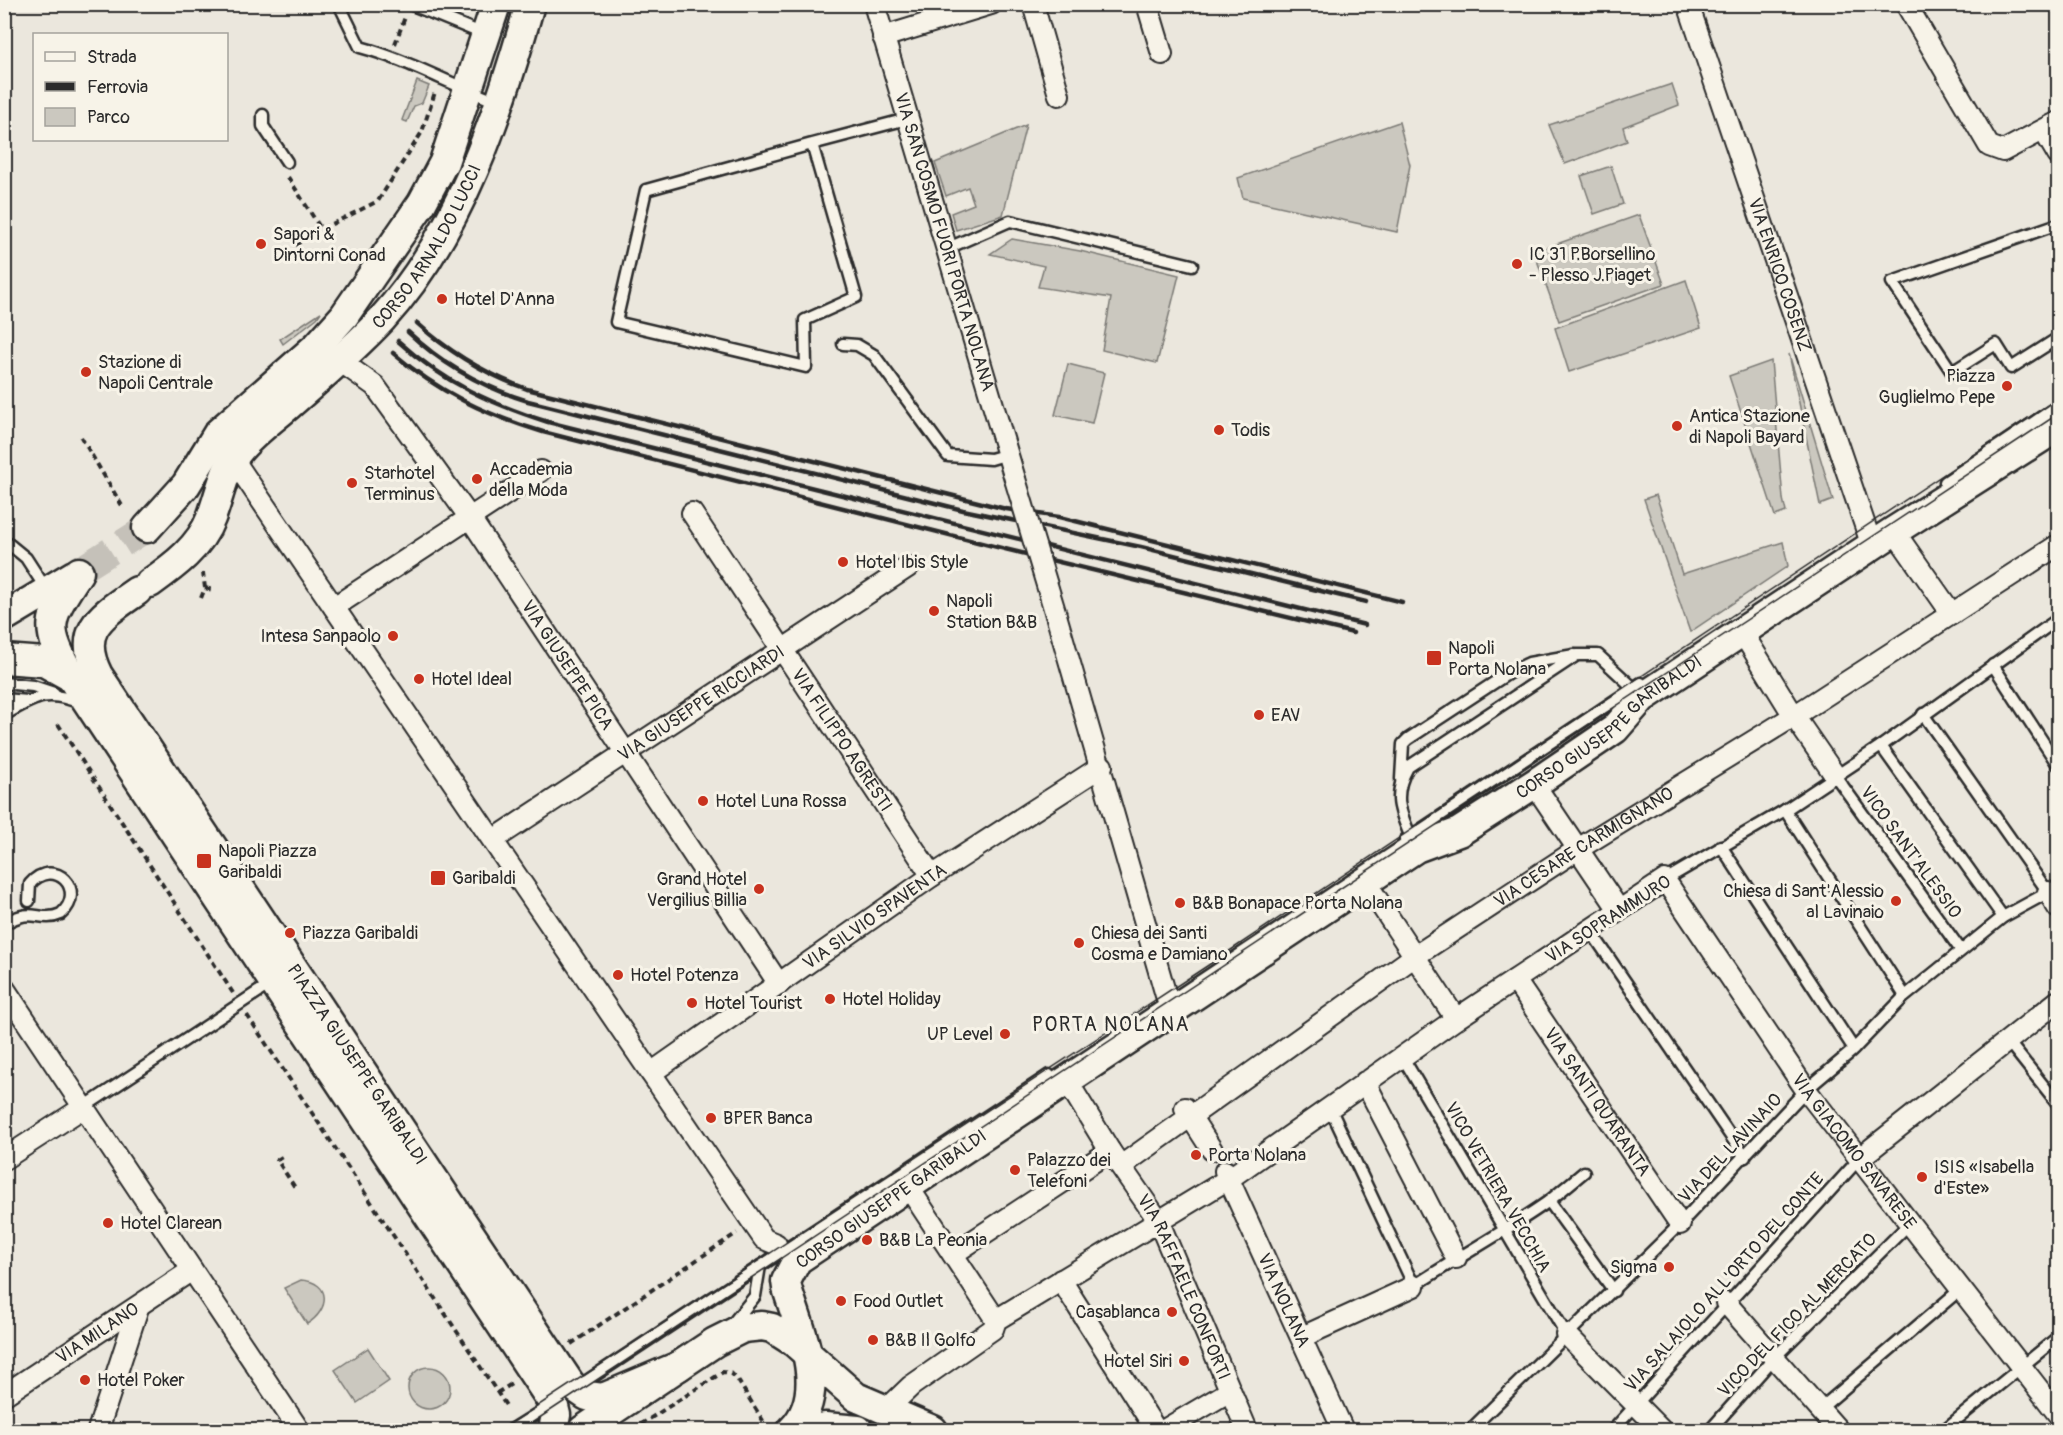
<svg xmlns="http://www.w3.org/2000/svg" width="2063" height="1435" font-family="Pangolin,sans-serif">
	<rect width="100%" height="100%" fill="#ebe7dd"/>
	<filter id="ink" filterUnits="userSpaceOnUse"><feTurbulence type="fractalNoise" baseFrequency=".0167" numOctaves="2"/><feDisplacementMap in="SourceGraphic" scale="12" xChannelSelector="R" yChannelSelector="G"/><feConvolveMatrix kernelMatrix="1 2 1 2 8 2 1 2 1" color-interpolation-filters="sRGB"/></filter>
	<g filter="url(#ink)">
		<g fill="#cbc8bf" stroke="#7b7a75" stroke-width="1.5">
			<polygon points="417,81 429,86 422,103 414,106 407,122 402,120"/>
			<polygon points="1672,84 1679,105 1623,127 1627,141 1565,164 1549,125"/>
			<polygon points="1399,122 1410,165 1397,232 1243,198 1238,178"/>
			<polygon points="1026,125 1003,215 956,230 951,213 974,204 968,187 946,196 935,163"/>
			<polygon points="1611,166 1623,204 1594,214 1581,176"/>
			<polygon points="1639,215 1664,284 1559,321 1534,252"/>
			<polygon points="1012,239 1080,251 1179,275 1157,363 1102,350 1111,298 1038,287 1044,266 990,254"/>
			<polygon points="1686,280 1701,328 1569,372 1555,328"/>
			<polygon points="321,312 317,318 283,344 280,339"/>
			<polygon points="1789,354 1833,500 1820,505"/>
			<polygon points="1771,361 1783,499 1786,512 1775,516 1729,376"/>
			<polygon points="1068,364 1104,373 1092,423 1055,415"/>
			<polygon points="1656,495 1682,574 1783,542 1788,566 1690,632 1644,499"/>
			<path d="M 301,1280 C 332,1282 330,1310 307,1324 L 284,1288 Z"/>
			<polygon points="368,1348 389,1381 357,1403 335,1370"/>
			<circle cx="429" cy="1388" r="21"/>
		</g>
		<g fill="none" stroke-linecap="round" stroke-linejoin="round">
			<polyline stroke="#c5c1b9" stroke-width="28" stroke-dasharray="28 14" stroke-linecap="butt" points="87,566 147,528"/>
			<defs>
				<g id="lane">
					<path d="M 339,4 L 360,47 C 408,60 451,85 498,102"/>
					<polyline points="410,4 486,35"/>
					<polyline points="263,115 263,126 287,162"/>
					<polyline points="812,144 646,190 616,322 806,367 805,320 856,297 812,144 907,119"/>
					<polyline points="2058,224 1892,282 1952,372 1996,344 2011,368 2058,338"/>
					<polyline points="946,249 1010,221 1192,265"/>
					<polyline points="843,344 857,345 874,355 948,456 991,459 1008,454"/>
					<polyline points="1945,482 2058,406"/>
					<polyline points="4,540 26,558 46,589"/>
					<polyline points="1993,665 2058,765"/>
					<polyline points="4,683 33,686 54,693"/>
					<polyline points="4,699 28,701"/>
					<polyline points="1923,714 2048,892"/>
					<path d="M 4,715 C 33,699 46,688 79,703"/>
					<polyline points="1881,746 2003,917"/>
					<polyline points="1834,774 1960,949"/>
					<polyline points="1401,779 1403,744 1408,739 1512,671 1529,663 1574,655"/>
					<polyline points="1785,810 1905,996"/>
					<polyline points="1405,840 1641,683"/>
					<path d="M 1413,842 C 1401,814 1391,797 1408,767 L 1577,655 L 1598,655 L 1639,693"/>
					<polyline points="1721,846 1854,1049"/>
					<polyline points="1665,880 1785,810 1881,746 2058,619"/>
					<path d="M 4,924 C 34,905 38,924 61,914 C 88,890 54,856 30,884 L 29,901"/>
					<polyline points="1590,930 1745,1157"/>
					<polyline points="2007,1040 2058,1104"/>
					<polyline points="1402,1056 1566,1334"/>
					<polyline points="84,1107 273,982"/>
					<path d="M 1330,1108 L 1414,1286 C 1458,1257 1505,1232 1549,1201"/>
					<polyline points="1584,1172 1549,1201 1614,1291"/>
					<polyline points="733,1323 755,1296 760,1266"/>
					<polyline points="576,1388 1049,1075"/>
					<polyline points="1820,1409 1962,1288"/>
					<polyline points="511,1430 551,1405"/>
					<polyline points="1470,1430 1680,1224 1806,1090 1851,1052 1903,998 2003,917 2058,887"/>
					<polyline points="1613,1430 1861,1157"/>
					<polyline points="1710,1430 1774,1358 1910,1223"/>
					<polyline points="1944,1430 2058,1337"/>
				</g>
				<g id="street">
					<path id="s1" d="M 874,4 L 1015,479"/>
					<polyline points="1033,4 1059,95"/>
					<polyline points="1147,4 1162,54"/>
					<path id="s2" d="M 1688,4 L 1872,546"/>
					<polyline points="1906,4 1989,146 2003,151 2058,122"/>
					<polyline points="883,37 991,4"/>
					<polyline points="2044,131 2058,155"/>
					<path id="s3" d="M 340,361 L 375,386 L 470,518 L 779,984"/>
					<polyline points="233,459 753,1223 764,1239 776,1244"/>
					<path id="s4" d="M 692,513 L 932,876"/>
					<polyline points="1894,531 1952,614"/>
					<polyline points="334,607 541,471"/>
					<polyline points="1056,615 1167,999 1173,1008"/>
					<polyline points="1742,632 1794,716 1834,774"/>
					<polyline points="1534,784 1619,910"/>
					<path id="s5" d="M 493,840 L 908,567"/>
					<polyline points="1365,881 1456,1019"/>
					<polyline points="2048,892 2058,908"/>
					<path id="s6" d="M 1515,980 L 1680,1224"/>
					<polyline points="4,988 299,1430"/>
					<path id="s7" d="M 651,1073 L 932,876 L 1102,766"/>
					<path id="s8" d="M 1066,1079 L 1110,1151 L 1158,1220 L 1247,1430"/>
					<polyline points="1365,1082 1456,1258"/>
					<polyline points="1185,1108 1212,1150"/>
					<polyline points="1861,1157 2058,1001"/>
					<polyline points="4,1159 84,1107"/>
					<path id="s9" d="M 1121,1166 L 1415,956 L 1578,849 L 1794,716 L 2058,545"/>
					<path id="s10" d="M 1225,1171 L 1343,1430"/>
					<polyline points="907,1185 996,1320"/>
					<polyline points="953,1254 1110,1151"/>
					<polyline points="1061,1280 1156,1430"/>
					<polyline points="1726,1303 1838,1430"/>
					<polyline points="1566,1334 1661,1430"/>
					<polyline points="1302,1337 1414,1286"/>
					<path id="s11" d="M 4,1395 L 192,1270"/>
					<path id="s12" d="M 886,1410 L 911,1386 L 993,1329 L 996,1320 L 1230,1178 L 1456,1019 L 1665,880 L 1806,1090 L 2058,1414"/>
					<polyline points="98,1430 138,1308"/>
					<polyline points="1164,1430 1230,1391"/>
				</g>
				<g id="secondary">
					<polyline points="147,528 186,485 218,433 317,346 344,316 422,203 444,162 496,4"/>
					<path d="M 79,572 C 47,621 43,624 71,677 L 553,1403 L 556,1415 L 553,1430"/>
					<path id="s13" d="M 150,583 C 174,566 200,547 211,518 C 220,495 224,467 241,448 C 255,432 273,419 289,405 C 321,377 353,350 382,319 C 460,233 499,114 530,4"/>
					<path id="s14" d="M 137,591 C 103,615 75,629 98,675 L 571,1385 L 587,1396 L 603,1398 L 679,1366"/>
					<polyline points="4,617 74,575"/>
					<polyline points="4,659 44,662 71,677"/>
					<polyline points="583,1430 715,1342 743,1328 762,1326 772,1328 794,1342 856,1397 933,1430"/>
					<path id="s15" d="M 792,1430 C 830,1392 800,1332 787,1288 L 786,1281 L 797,1260 L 1416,848 L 1459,832 L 1534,784 L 1615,729 L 1642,698 L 1894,531 L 2058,427"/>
					<polyline points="812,1430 825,1427 858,1430"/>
				</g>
			</defs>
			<use href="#lane" stroke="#2b2b2b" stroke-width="15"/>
			<use href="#street" stroke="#2b2b2b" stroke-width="24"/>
			<use href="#secondary" stroke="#2b2b2b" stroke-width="33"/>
			<g stroke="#2b2b2b" stroke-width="4" stroke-dasharray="6 4.5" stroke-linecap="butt">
				<polyline points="395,44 405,17"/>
				<polyline points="288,177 321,229"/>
				<polyline points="295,245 316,232 378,201 422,132 435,92"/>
				<polyline points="81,437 124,509"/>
				<polyline points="205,588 213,590"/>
				<polyline points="201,598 205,588 203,573"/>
				<polyline points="58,724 233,993"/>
				<polyline points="247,1015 507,1407"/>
				<polyline points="282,1157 277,1160 296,1189"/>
				<polyline points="571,1344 737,1233"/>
				<polyline points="497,1393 513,1383"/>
				<polyline points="632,1430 723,1372 731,1373 737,1379 767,1427"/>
			</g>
			<use href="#lane" stroke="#f7f3e8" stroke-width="10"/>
			<use href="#street" stroke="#f7f3e8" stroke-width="20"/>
			<use href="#secondary" stroke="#f7f3e8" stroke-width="28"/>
			<g stroke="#2b2b2b" stroke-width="1.5">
				<polyline points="501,1430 1213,962 2058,398"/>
				<polyline points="521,1430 2058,414"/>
			</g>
			<g stroke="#2b2b2b" stroke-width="4.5">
				<path d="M 417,323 C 450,353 485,374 527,389 L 1006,509 L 1059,517 L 1402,602"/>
				<path d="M 408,332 C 443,365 482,387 528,401 L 963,510 L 1141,547 L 1366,602"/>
				<path d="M 398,341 C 443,382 491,404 548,422 L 1365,625"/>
				<path d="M 393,353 C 438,392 486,415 543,432 L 1009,550 L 1353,633"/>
			</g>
			<defs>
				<polyline id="street-bridge" points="1015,479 1056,615"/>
			</defs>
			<use href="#street-bridge" stroke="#2b2b2b" stroke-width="24" stroke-linecap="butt"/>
			<use href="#street-bridge" stroke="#f7f3e8" stroke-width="20"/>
		</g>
	</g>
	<g fill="#c8321e" stroke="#f7f3e8" stroke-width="2">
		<circle cx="261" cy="244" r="6"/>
		<circle cx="1517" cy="264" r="6"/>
		<circle cx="442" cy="299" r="6"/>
		<circle cx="86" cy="372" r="6"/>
		<circle cx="2007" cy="386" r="6"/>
		<circle cx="1677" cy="426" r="6"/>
		<circle cx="1219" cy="430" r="6"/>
		<circle cx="477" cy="479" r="6"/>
		<circle cx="352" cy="483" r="6"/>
		<circle cx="843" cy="562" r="6"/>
		<circle cx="934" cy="611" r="6"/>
		<circle cx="393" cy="636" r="6"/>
		<rect x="1426" y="650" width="16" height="16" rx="3"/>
		<circle cx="419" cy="679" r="6"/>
		<circle cx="1259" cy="715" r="6"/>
		<circle cx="703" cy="801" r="6"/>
		<rect x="196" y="853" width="16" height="16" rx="3"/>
		<rect x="430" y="870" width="16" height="16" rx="3"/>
		<circle cx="759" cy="889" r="6"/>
		<circle cx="1896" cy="901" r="6"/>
		<circle cx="1180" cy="903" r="6"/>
		<circle cx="290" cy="933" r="6"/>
		<circle cx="1079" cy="943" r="6"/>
		<circle cx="618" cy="975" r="6"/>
		<circle cx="830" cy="999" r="6"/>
		<circle cx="692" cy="1003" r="6"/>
		<circle cx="1005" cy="1034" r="6"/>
		<circle cx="711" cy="1118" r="6"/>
		<circle cx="1196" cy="1155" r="6"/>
		<circle cx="1015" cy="1170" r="6"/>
		<circle cx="1922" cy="1177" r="6"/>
		<circle cx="108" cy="1223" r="6"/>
		<circle cx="867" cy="1240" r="6"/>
		<circle cx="1669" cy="1267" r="6"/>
		<circle cx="841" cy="1301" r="6"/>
		<circle cx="1172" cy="1312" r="6"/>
		<circle cx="873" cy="1340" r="6"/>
		<circle cx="1184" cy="1361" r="6"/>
		<circle cx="85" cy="1380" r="6"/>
	</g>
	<g text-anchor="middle" stroke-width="6" stroke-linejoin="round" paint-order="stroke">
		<g font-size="18" fill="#2b2b2b" stroke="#f7f3e8" text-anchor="start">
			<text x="273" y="240">Sapori &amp;<tspan x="273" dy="21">Dintorni Conad</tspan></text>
			<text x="1529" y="260">IC 31 P.Borsellino<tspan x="1529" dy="21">- Plesso J.Piaget</tspan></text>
			<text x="454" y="305">Hotel D'Anna</text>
			<text x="98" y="368">Stazione di<tspan x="98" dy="21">Napoli Centrale</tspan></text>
			<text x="1995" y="382" text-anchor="end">Piazza<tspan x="1995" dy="21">Guglielmo Pepe</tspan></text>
			<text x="1689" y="422">Antica Stazione<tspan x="1689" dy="21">di Napoli Bayard</tspan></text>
			<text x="1231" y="436">Todis</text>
			<text x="489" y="475">Accademia<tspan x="489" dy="21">della Moda</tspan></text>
			<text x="364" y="479">Starhotel<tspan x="364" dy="21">Terminus</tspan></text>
			<text x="855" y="568">Hotel Ibis Style</text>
			<text x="946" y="607">Napoli<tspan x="946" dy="21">Station B&amp;B</tspan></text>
			<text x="381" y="642" text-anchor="end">Intesa Sanpaolo</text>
			<text x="1448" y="654">Napoli<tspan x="1448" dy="21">Porta Nolana</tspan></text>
			<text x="431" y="685">Hotel Ideal</text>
			<text x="1271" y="721">EAV</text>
			<text x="715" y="807">Hotel Luna Rossa</text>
			<text x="218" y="857">Napoli Piazza<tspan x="218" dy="21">Garibaldi</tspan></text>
			<text x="452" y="884">Garibaldi</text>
			<text x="747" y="885" text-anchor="end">Grand Hotel<tspan x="747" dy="21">Vergilius Billia</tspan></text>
			<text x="1884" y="897" text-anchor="end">Chiesa di Sant'Alessio<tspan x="1884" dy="21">al Lavinaio</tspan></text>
			<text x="1192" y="909">B&amp;B Bonapace Porta Nolana</text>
			<text x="302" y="939">Piazza Garibaldi</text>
			<text x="1091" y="939">Chiesa dei Santi<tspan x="1091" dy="21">Cosma e Damiano</tspan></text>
			<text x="630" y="981">Hotel Potenza</text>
			<text x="842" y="1005">Hotel Holiday</text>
			<text x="704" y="1009">Hotel Tourist</text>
			<text x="993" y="1040" text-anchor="end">UP Level</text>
			<text x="723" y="1124">BPER Banca</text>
			<text x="1208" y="1161">Porta Nolana</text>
			<text x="1027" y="1166">Palazzo dei<tspan x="1027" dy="21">Telefoni</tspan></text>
			<text x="1934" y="1173">ISIS «Isabella<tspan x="1934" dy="21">d'Este»</tspan></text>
			<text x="120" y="1229">Hotel Clarean</text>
			<text x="879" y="1246">B&amp;B La Peonia</text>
			<text x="1657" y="1273" text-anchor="end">Sigma</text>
			<text x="853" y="1307">Food Outlet</text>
			<text x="1160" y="1318" text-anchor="end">Casablanca</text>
			<text x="885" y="1346">B&amp;B Il Golfo</text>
			<text x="1172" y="1367" text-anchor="end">Hotel Siri</text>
			<text x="97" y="1386">Hotel Poker</text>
		</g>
		<g font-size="18" fill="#2b2b2b" stroke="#f7f3e8">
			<text dy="6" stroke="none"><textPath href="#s1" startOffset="248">VIA SAN COSMO FUORI PORTA NOLANA</textPath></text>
			<text dy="6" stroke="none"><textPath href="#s13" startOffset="444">CORSO ARNALDO LUCCI</textPath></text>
			<text dy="6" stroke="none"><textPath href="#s2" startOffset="286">VIA ENRICO COSENZ</textPath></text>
			<text dy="6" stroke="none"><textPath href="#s3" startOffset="382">VIA GIUSEPPE PICA</textPath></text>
			<text dy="6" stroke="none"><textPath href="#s5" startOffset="249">VIA GIUSEPPE RICCIARDI</textPath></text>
			<text dy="6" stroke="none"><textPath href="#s15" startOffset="1154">CORSO GIUSEPPE GARIBALDI</textPath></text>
			<text dy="6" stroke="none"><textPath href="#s4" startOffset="272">VIA FILIPPO AGRESTI</textPath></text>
			<text dy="6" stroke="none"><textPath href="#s9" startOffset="562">VIA CESARE CARMIGNANO</textPath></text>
			<text transform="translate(1911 852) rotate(54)" y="6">VICO SANT'ALESSIO</text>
			<text dy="6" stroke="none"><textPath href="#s7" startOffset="273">VIA SILVIO SPAVENTA</textPath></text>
			<text transform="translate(1608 919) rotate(-33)" y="6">VIA SOPRAMMURO</text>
			<text dy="6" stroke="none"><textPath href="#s14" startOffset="574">PIAZZA GIUSEPPE GARIBALDI</textPath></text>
			<text dy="6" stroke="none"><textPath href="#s6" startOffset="147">VIA SANTI QUARANTA</textPath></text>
			<text transform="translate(1730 1148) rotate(-47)" y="6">VIA DEL LAVINAIO</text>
			<text dy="6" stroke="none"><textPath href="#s12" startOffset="1276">VIA GIACOMO SAVARESE</textPath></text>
			<text transform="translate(1498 1187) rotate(60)" y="6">VICO VETRIERA VECCHIA</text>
			<text transform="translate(891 1199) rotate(-35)" y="6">CORSO GIUSEPPE GARIBALDI</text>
			<text transform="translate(1724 1282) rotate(-48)" y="6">VIA SALAIOLO ALL'ORTO DEL CONTE</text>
			<text dy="6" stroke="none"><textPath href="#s8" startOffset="240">VIA RAFFAELE CONFORTI</textPath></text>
			<text dy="6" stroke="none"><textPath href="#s10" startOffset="142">VIA NOLANA</textPath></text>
			<text transform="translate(1797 1315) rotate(-46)" y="6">VICO DEL FICO AL MERCATO</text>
			<text dy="6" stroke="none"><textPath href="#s11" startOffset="112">VIA MILANO</textPath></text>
		</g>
		<g font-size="20" letter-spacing="1.5" fill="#2b2b2b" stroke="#f7f3e8">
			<text x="1111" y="1031">PORTA NOLANA</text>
		</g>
	</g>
	<rect width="2063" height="1435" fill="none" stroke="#f7f3e8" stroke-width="24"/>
	<rect x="12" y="12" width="2039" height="1411" fill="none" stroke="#2b2b2b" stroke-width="2" filter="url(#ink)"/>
	<rect x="33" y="33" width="195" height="108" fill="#f7f3e8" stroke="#a5a39c" stroke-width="1.5"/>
	<rect x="45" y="52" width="30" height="9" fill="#f7f3e8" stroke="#a5a39c" stroke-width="1.5"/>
	<text x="87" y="63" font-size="18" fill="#2b2b2b">Strada</text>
	<rect x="45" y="82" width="30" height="9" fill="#2b2b2b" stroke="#a5a39c" stroke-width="1.5"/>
	<text x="87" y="93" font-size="18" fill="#2b2b2b">Ferrovia</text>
	<rect x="45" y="108" width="30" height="18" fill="#cbc8bf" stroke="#a5a39c" stroke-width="1.5"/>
	<text x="87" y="123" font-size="18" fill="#2b2b2b">Parco</text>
</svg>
